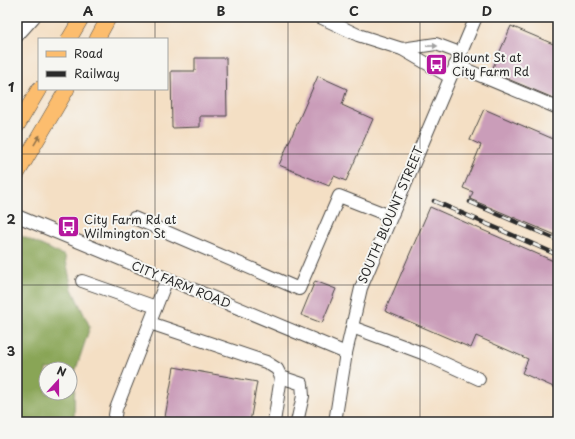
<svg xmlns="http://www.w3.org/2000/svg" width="575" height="439" font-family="'Playpen Sans',sans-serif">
	<rect width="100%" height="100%" fill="#f6f6f2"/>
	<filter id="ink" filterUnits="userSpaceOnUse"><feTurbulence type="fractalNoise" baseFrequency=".025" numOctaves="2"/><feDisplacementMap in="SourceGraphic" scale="8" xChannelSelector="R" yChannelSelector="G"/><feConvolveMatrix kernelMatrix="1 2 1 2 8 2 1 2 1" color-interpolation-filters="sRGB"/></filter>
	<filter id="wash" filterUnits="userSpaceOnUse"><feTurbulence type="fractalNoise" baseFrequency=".012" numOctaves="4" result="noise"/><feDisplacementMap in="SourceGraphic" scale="16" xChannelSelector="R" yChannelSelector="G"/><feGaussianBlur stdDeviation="0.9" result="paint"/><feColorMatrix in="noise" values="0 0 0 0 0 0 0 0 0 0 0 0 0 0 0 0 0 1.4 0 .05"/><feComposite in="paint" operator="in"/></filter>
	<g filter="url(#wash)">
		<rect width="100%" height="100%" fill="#f4dfc4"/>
		<path fill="#89a557" stroke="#5a6841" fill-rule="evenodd" d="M 17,234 L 65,256 L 72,289 L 90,327 L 75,372 L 74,422 L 17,422 ZM 46,369 L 70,369 L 70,393 L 46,393 Z"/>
		<g id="blocks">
			<g fill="#ca9db9">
				<polygon points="511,26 558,46 558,100 491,72"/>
				<polygon points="195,58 226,58 227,116 200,116 200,127 172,128 171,71 195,71"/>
				<polygon points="318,76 347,89 342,105 373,119 346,181 334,176 329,186 279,165"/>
				<polygon points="484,109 558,141 558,236 470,199 473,192 463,188 481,145 470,140"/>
				<polygon points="430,207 558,263 558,389 522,373 528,359 476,336 471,348 385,311"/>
				<polygon points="315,281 336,289 322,323 301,315"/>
				<polygon points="174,367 257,382 250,422 192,422 165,417"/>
			</g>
		</g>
	</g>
	<g filter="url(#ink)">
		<use href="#blocks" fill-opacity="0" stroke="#494642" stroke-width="1"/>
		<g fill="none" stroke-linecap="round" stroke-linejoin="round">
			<defs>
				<g id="minor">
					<polyline points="320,17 358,35 402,49 450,77"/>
					<polyline points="17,36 34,17"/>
					<polyline points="402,49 436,44 460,53"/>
					<polyline points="455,65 558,108"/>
					<polyline points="17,216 346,353"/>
					<polyline points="134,218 299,289 339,196 390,216"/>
					<polyline points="82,281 156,307"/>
					<polyline points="150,323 266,362 277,369 281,377 274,422"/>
					<polyline points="352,327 422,353 479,379"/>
					<polyline points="281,377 302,384 303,396 297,422"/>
					<polyline points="114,422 116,409 167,279"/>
					<polyline points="335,422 346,353 361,288 476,17"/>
				</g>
				<g id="major">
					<polyline points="69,39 82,17"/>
					<polyline points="97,39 109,17"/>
					<polyline points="17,126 39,89"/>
					<polyline points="17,174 67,89"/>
				</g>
			</defs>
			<use href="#minor" stroke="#494642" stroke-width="14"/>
			<use href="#major" stroke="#494642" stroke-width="16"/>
			<use href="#minor" stroke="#fff" stroke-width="12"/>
			<use href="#major" stroke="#fcbd6e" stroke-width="15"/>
			<defs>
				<g id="rail">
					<polyline points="434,201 558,255"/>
					<polyline points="470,202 558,240"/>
				</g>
			</defs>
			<use href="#rail" stroke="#2b2b2b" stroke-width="4.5"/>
			<use href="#rail" stroke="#f6f6f2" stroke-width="3" stroke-dasharray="9" stroke-linecap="butt"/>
		</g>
		<defs><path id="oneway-solid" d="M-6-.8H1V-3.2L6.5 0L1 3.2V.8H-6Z"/></defs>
		<use fill="#a0a0a0" href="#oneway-solid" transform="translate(432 46) rotate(-1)"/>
		<use fill="#94744c" href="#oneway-solid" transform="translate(37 140) rotate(-59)"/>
	</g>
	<path fill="none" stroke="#2b2b2b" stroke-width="1" stroke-opacity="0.55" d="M 155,17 L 155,39M 288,17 L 288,422M 420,17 L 420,422M 155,89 L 155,422M 17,154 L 558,154M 17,285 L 558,285"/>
	<defs>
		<symbol id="bus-square" viewBox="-11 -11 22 22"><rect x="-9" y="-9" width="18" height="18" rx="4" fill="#b5179e" stroke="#f6f6f2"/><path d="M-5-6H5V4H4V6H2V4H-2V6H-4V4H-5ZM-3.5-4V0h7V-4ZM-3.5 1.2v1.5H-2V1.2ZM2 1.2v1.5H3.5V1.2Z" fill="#fff"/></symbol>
	</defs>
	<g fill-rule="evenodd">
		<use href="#bus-square" x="424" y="52" width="25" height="25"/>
		<use href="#bus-square" x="56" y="214" width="25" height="25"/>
	</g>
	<g text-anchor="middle" stroke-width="4" stroke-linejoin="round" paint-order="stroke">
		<g font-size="12" fill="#2b2b2b" stroke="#f6f6f2" text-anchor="start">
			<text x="452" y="62">Blount St at<tspan x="452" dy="14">City Farm Rd</tspan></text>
			<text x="84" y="224">City Farm Rd at<tspan x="84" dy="14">Wilmington St</tspan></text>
		</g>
		<g font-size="12" fill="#2b2b2b" stroke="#f6f6f2">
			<text transform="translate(391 215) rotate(-67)" y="4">SOUTH BLOUNT STREET</text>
			<text transform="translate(181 285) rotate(22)" y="4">CITY FARM ROAD</text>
		</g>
	</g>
	<rect width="575" height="439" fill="none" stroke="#f6f6f2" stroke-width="44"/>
	<rect x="38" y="38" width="130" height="52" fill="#f6f6f2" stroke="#a5a5a2"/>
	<rect x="46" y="51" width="20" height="6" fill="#fcbd6e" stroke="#a5a5a2"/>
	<text x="74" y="58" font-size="12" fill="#2b2b2b">Road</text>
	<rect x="46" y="71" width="20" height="6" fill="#2b2b2b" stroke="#a5a5a2"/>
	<text x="74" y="78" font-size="12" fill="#2b2b2b">Railway</text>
	<g transform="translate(58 381) rotate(21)"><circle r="19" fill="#f6f6f2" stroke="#a5a5a2"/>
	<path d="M0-3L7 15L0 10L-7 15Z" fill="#b5179e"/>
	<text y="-6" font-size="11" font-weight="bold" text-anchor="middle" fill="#2b2b2b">N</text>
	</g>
	<rect x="22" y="22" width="531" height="395" fill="none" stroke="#2b2b2b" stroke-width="1.5"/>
	<g font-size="13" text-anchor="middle" font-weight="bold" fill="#2b2b2b">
		<text x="88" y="16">A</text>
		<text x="221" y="16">B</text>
		<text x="354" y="16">C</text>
		<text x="487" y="16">D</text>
		<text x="11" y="92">1</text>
		<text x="11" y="224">2</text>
		<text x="11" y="356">3</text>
	</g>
</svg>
